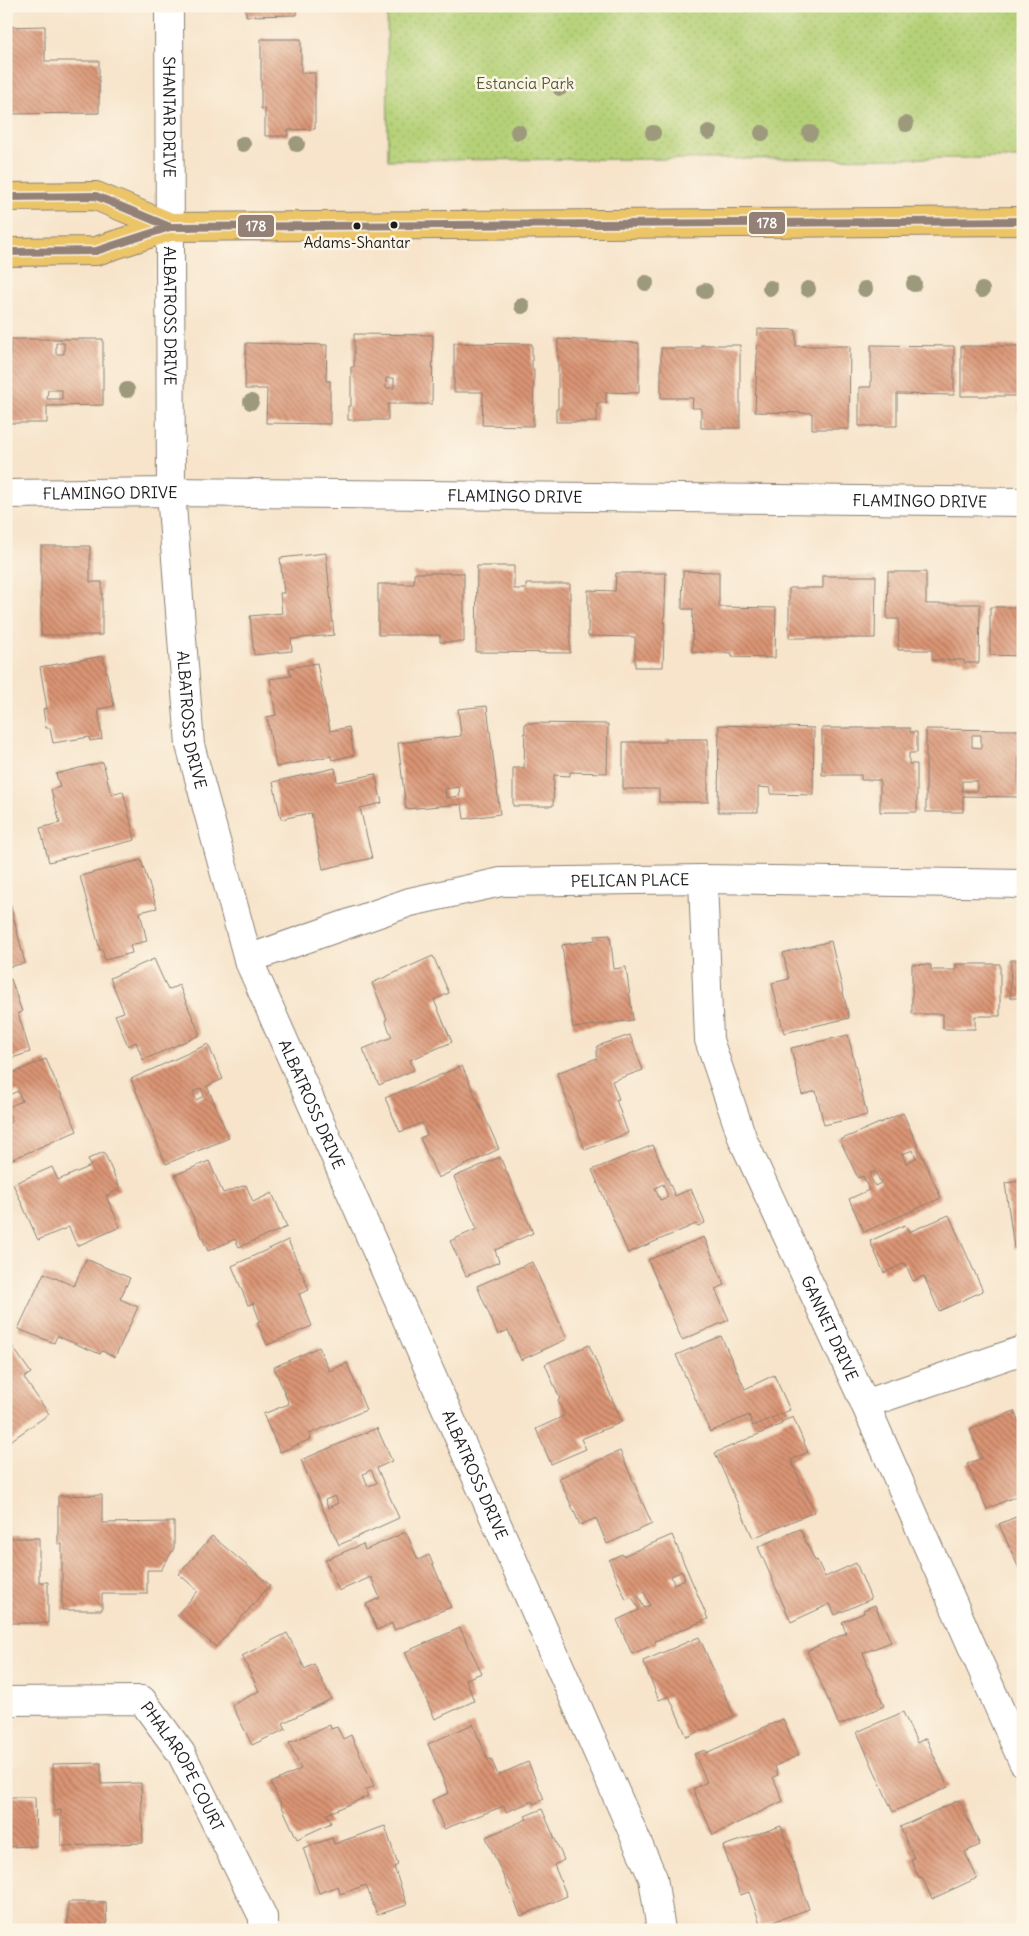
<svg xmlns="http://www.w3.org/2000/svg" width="1029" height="1936" font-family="Delius,sans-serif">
	<defs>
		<pattern id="grass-dots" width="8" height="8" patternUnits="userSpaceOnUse" patternTransform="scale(1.25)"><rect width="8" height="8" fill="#b5d178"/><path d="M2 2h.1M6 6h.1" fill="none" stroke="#9bb367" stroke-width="1.8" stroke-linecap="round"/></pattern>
		<pattern id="building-back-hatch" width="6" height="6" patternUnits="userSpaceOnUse" patternTransform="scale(1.25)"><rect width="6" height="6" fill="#da9474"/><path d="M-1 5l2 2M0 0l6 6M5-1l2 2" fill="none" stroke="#b0785e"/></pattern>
	</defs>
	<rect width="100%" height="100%" fill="#fcf5e5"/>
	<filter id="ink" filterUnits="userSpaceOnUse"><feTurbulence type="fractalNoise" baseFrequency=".02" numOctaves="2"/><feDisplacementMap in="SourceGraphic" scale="10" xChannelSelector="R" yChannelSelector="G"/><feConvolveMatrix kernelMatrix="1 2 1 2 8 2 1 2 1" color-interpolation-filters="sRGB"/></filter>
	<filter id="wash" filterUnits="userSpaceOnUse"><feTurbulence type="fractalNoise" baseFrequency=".0096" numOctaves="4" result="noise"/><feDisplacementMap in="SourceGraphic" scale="20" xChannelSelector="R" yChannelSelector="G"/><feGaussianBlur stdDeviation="1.12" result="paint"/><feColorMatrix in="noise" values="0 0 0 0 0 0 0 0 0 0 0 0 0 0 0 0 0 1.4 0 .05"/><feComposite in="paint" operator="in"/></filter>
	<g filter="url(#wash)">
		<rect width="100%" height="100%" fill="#f7e4cb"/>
		<polygon fill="url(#grass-dots)" stroke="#68764a" points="387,6 1023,6 1023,158 388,160"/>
		<g id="blocks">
			<g fill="url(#building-back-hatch)" fill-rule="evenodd">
				<polygon points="246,6 296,6 297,15 246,16"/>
				<polygon points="45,26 45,61 99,61 99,113 7,114 6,27"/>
				<polygon points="261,39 301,39 301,73 315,73 315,129 288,130 288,136 265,136 265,109 261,109"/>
				<polygon points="758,329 796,330 796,346 850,346 849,429 812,429 812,413 755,412"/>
				<path d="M 354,334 L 433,335 L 432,404 L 388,404 L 388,420 L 348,420 L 348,406 L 351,406 L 351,367 L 354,367 ZM 386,378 L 394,378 L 394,388 L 386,388 Z"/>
				<path d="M 10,339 L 103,339 L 103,405 L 47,406 L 47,423 L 10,423 ZM 56,343 L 64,343 L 64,354 L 56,354 ZM 48,390 L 62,390 L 62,399 L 47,399 Z"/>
				<polygon points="558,339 639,343 639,393 606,392 606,403 597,403 597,422 556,422 556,409 558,409"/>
				<polygon points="246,343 327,345 326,381 330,381 330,424 266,423 267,389 245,389"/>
				<polygon points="454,343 532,344 532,369 534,369 533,426 482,425 483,392 454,392"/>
				<polygon points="701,345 740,345 740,428 701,428 701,408 692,408 693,398 661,398 661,348 701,348"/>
				<polygon points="871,345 954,346 954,395 897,394 897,426 859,426 859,387 871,387"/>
				<polygon points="961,346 1023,346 1023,430 1019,430 1019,396 961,396"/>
				<polygon points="41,546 90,546 90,582 102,582 102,635 41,635"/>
				<polygon points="326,553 334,635 291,639 292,651 254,655 250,616 282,613 280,593 284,593 280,558"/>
				<polygon points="477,566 514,566 514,589 526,589 526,584 570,584 570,653 476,652"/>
				<polygon points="683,571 719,572 719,607 776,608 775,658 732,657 732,653 692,652 693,609 682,609"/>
				<polygon points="888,572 926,572 926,604 980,604 979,663 964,663 964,660 932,660 932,650 898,650 899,619 887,619"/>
				<polygon points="414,573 464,573 464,642 440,642 440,635 378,635 378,584 414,584"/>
				<polygon points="616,573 666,573 663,667 635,667 635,637 588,636 588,590 615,591"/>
				<polygon points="823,576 876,576 875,638 789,638 789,588 823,588"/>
				<polygon points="990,607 1023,607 1023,656 990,655"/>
				<polygon points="103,656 114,706 98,709 102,739 90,741 89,737 53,743 50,728 46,728 43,709 47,708 40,667"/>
				<polygon points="317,663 330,731 349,727 354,755 332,760 331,756 276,767 267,717 276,715 270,679 291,676 289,668"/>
				<path d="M 487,706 L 500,814 L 464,819 L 462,804 L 406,809 L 398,743 L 461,736 L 458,709 ZM 459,787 L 460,796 L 446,798 L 445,789 Z"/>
				<polygon points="525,723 608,724 607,773 570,772 570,776 554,775 553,806 513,806 513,768 524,768"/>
				<polygon points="719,725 814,728 813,795 771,794 771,788 758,787 758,812 718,812"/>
				<polygon points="822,728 910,728 910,732 917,732 917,753 909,753 909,764 917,764 917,812 880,812 880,780 861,780 861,775 822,775"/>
				<path d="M 926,729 L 1019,730 L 1018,797 L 963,796 L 963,812 L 926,812 ZM 972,735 L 981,735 L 981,748 L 972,747 ZM 962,781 L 977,781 L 977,791 L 962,791 Z"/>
				<polygon points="666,739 708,739 708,802 659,802 659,789 623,789 623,742 666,742"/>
				<polygon points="103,762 111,794 123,791 135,840 49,862 40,828 60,823 51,790 60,787 56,774"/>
				<polygon points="335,768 337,782 375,774 382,803 360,808 372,858 323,869 311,813 281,819 273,782"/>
				<polygon points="141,860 157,908 140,912 147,941 130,945 132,953 105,960 102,949 100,950 80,876"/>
				<polygon points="10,904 25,963 8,967 6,970 6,905"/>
				<polygon points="610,935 614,969 626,967 633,1020 573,1028 562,945 595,940 595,936"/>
				<polygon points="831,941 849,1018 784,1033 772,983 789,979 783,953"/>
				<polygon points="433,956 449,993 434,1000 452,1042 410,1060 414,1070 379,1085 363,1049 392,1037 385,1020 387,1019 372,983"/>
				<polygon points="154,959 168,990 179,985 200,1035 143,1060 136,1042 128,1046 115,1015 124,1012 110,978"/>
				<polygon points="1011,960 1023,960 1023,998 1010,998"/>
				<polygon points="912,964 931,965 931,970 956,970 956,964 1000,964 1000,1016 975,1016 975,1029 943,1029 943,1014 912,1014"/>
				<polygon points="11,979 22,1012 18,1013 30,1052 6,1060 6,981"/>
				<rect x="1021" y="1023" width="2" height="21"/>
				<polygon points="630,1035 643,1070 612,1081 619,1099 616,1100 628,1133 585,1150 557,1073 597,1058 597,1046"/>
				<polygon points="848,1035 867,1115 824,1125 816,1091 802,1095 791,1048"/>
				<path d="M 208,1044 L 223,1079 L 207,1086 L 229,1138 L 166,1164 L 131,1079 ZM 201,1088 L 204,1096 L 196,1100 L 193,1092 Z"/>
				<polygon points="46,1059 77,1131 6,1162 6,1124 12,1121 6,1108 22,1101 18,1091 7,1096 6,1076"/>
				<polygon points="462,1066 499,1149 438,1178 420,1138 427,1135 422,1123 400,1132 385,1098"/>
				<path d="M 903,1113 L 941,1198 L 864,1232 L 849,1199 L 869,1190 L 863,1176 L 858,1178 L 840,1140 ZM 913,1150 L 916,1158 L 906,1163 L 902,1154 ZM 875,1171 L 881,1183 L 875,1186 L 869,1174 Z"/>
				<path d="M 653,1145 L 675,1196 L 691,1189 L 705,1223 L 698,1226 L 696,1224 L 628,1253 L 592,1170 ZM 663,1184 L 668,1197 L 660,1200 L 655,1188 Z"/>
				<polygon points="104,1152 120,1189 106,1196 120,1227 77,1246 69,1227 38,1240 13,1184 52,1167 58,1180 91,1166 88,1159"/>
				<polygon points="500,1157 533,1233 495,1250 499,1262 466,1276 450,1241 477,1229 454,1177"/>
				<polygon points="209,1161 223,1193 246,1185 253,1202 272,1193 287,1227 239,1247 235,1239 208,1251 175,1175"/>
				<polygon points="1023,1181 1023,1247 1014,1248 1005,1183"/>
				<polygon points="949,1215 983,1291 939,1311 924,1276 913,1281 905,1263 884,1273 870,1241 905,1225 909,1232"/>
				<polygon points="704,1237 725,1285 715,1289 729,1320 682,1340 648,1260"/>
				<polygon points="288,1240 309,1290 299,1294 312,1326 267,1345 257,1322 260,1321 253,1303 248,1305 232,1266"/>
				<polygon points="86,1259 130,1278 120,1299 138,1307 115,1357 102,1351 100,1354 57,1336 54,1343 18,1329 44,1273 74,1286"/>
				<polygon points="532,1262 567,1339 521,1360 508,1330 498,1335 477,1286"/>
				<polygon points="721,1336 745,1389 774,1375 790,1410 753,1426 749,1415 710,1432 676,1355"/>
				<polygon points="10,1343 31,1373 24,1378 49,1414 6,1444 6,1345"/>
				<polygon points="589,1345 622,1422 581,1439 586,1449 551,1464 536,1429 564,1416 558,1400 560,1399 545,1364"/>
				<polygon points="319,1347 329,1371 347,1363 366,1410 309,1434 311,1439 280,1452 263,1414 289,1404 274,1367"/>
				<polygon points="1014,1411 1023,1430 1023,1493 987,1509 967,1464 982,1458 970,1430"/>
				<polygon points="793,1417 808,1452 791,1460 814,1512 753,1538 715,1453 782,1424 781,1422"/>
				<path d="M 377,1428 L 392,1461 L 377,1468 L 399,1518 L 339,1545 L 301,1460 ZM 371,1470 L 377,1483 L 368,1486 L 363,1474 ZM 335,1496 L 338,1503 L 328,1508 L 325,1500 Z"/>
				<polygon points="620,1451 652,1524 607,1544 596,1518 580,1525 559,1478"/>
				<polygon points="102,1495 102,1523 174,1522 174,1548 161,1570 147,1570 147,1594 102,1594 102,1610 62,1610 62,1544 58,1544 58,1496"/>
				<polygon points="1023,1514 1023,1572 1021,1573 999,1524"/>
				<polygon points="800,1529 815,1561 817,1560 825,1577 856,1563 871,1599 835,1615 830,1604 791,1622 758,1547"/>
				<polygon points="406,1532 418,1560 429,1555 451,1607 394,1630 392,1623 377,1630 366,1604 380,1598 371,1577 339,1591 325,1560 363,1544 365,1550"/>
				<path d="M 672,1535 L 708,1619 L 655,1641 L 656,1644 L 632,1654 L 617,1620 L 639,1610 L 632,1597 L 626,1600 L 609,1560 L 622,1554 L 623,1556 ZM 682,1571 L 685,1579 L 674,1584 L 671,1576 ZM 644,1592 L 650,1605 L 644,1608 L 638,1595 Z"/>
				<polygon points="212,1536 270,1585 216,1647 177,1615 198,1591 179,1574"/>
				<polygon points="6,1538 39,1538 39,1582 48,1582 48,1623 6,1623"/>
				<polygon points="875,1605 891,1642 863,1653 884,1706 839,1725 807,1651 846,1633 842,1622 864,1613 863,1610"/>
				<polygon points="460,1628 482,1673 466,1679 474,1701 435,1719 405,1652"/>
				<polygon points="287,1633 305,1669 314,1664 331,1699 283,1723 286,1729 252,1745 232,1705 259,1691 242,1656"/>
				<polygon points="699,1637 734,1716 687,1737 669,1696 659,1700 643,1661"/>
				<polygon points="903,1712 917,1743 926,1738 948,1787 893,1812 857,1732"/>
				<polygon points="783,1719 799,1755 775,1766 778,1775 773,1777 783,1801 713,1835 693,1789 707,1782 694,1754 705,1750 706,1753"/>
				<polygon points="473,1724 488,1760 491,1759 498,1775 528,1762 544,1799 534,1804 533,1801 506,1812 504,1806 444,1829 432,1800 449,1793 428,1744"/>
				<polygon points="330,1725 331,1729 337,1727 343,1739 351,1735 374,1786 365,1790 368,1796 327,1814 331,1823 297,1839 271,1783 301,1769 289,1743"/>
				<polygon points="6,1763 9,1763 9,1797 35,1797 36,1846 6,1847"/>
				<polygon points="101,1763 101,1784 141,1783 143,1843 61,1846 61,1810 54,1811 53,1764"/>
				<polygon points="959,1800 980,1845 965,1852 977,1878 932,1899 922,1877 919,1878 911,1860 914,1858 900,1827"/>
				<polygon points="542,1809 564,1860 554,1865 567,1896 521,1916 486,1837 527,1819 525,1816"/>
				<polygon points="385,1826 398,1865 394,1867 407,1905 377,1915 366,1885 340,1894 338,1886 319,1893 303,1848 332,1838 334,1844"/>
				<polygon points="781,1826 809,1909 761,1926 749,1892 740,1895 723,1846"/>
				<polygon points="68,1902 106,1902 107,1930 68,1930"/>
			</g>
		</g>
	</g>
	<g filter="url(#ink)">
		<use href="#blocks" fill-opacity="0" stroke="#8a8074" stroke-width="1"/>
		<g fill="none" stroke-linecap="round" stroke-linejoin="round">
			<defs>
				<g id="street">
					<path id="s1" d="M 169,6 L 171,492 L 190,745 L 248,959 L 653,1878 L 661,1930"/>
					<path id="s2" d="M 6,494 L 171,492 L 1023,502"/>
					<path id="s3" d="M 703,879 L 709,1040 L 743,1140 L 865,1404 L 1023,1762"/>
					<path id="s4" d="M 248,959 L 410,902 L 501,882 L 703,879 L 1023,884"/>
					<polyline points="865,1404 1023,1350"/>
					<path id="s5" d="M 6,1701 L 142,1700 L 181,1753 L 263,1917 L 263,1930"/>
				</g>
				<g id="primary">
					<polyline points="6,197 96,196 170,227"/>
					<polyline points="6,252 96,251 170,227 1023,221"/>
				</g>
			</defs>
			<use href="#street" stroke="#8a8074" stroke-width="30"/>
			<use href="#primary" stroke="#8a8074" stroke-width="30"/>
			<use href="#street" stroke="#fff" stroke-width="28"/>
			<use href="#primary" stroke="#edc569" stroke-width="28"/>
			<defs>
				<g id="bus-1">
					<polyline points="6,197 96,196 170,227 1023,221"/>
					<polyline points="6,252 96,251 170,227 190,227"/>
				</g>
			</defs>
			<use href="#bus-1" stroke="#fcf5e5" stroke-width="11"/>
			<use href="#bus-1" stroke="#938177" stroke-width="8"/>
		</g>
		<g fill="#9c997c">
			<circle cx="560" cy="88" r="8"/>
			<circle cx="906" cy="124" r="8"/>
			<circle cx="518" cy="132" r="8"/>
			<circle cx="709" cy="132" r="8"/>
			<circle cx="653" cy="133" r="8"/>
			<circle cx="762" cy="133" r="8"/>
			<circle cx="810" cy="133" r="8"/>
			<circle cx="243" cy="144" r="8"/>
			<circle cx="297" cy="144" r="8"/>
			<circle cx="646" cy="283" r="8"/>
			<circle cx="914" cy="284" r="8"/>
			<circle cx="770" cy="288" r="8"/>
			<circle cx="808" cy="289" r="8"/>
			<circle cx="865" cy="289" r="8"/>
			<circle cx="982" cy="290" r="8"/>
			<circle cx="705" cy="291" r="8"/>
			<circle cx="522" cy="306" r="8"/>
			<circle cx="127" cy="390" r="8"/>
			<circle cx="251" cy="402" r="8"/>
		</g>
	</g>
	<g fill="#1c1c1c" stroke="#fcf5e5" stroke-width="2">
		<circle cx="394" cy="225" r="4.5"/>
		<circle cx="357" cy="226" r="4.5"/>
	</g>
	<g text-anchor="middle" stroke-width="5" stroke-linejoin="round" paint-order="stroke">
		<g font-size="15" fill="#1c1c1c" stroke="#fcf5e5">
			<text x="357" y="248">Adams-Shantar</text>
		</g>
		<g font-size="16" fill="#525b3c" stroke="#fcf5e5">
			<text x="525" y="89">Estancia Park</text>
		</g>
		<g font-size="16" fill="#1c1c1c" stroke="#fcf5e5">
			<text dy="6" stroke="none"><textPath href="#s1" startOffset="111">SHANTAR DRIVE</textPath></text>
			<text dy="6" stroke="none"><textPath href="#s1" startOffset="310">ALBATROSS DRIVE</textPath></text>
			<text dy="6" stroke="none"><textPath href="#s2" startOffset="104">FLAMINGO DRIVE</textPath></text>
			<text dy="6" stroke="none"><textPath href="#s2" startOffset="509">FLAMINGO DRIVE</textPath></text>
			<text dy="6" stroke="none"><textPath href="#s2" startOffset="914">FLAMINGO DRIVE</textPath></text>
			<text dy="6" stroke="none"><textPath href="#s1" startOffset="715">ALBATROSS DRIVE</textPath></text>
			<text dy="6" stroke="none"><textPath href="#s4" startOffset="394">PELICAN PLACE</textPath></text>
			<text dy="6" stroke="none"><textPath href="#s1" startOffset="1120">ALBATROSS DRIVE</textPath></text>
			<text dy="6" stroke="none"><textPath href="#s3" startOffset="474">GANNET DRIVE</textPath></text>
			<text dy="6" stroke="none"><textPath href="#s1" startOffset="1525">ALBATROSS DRIVE</textPath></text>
			<text dy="6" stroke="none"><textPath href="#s5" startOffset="214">PHALAROPE COURT</textPath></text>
		</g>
	</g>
	<g stroke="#fcf5e5" stroke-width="2">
		<rect x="748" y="211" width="38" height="24" rx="5" fill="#938177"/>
		<rect x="237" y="214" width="38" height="24" rx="5" fill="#938177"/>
	</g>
	<g font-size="14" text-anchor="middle" font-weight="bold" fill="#fff">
		<text x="767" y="228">178</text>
		<text x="256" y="231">178</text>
	</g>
	<rect width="1029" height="1936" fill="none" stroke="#fcf5e5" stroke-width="25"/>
</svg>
